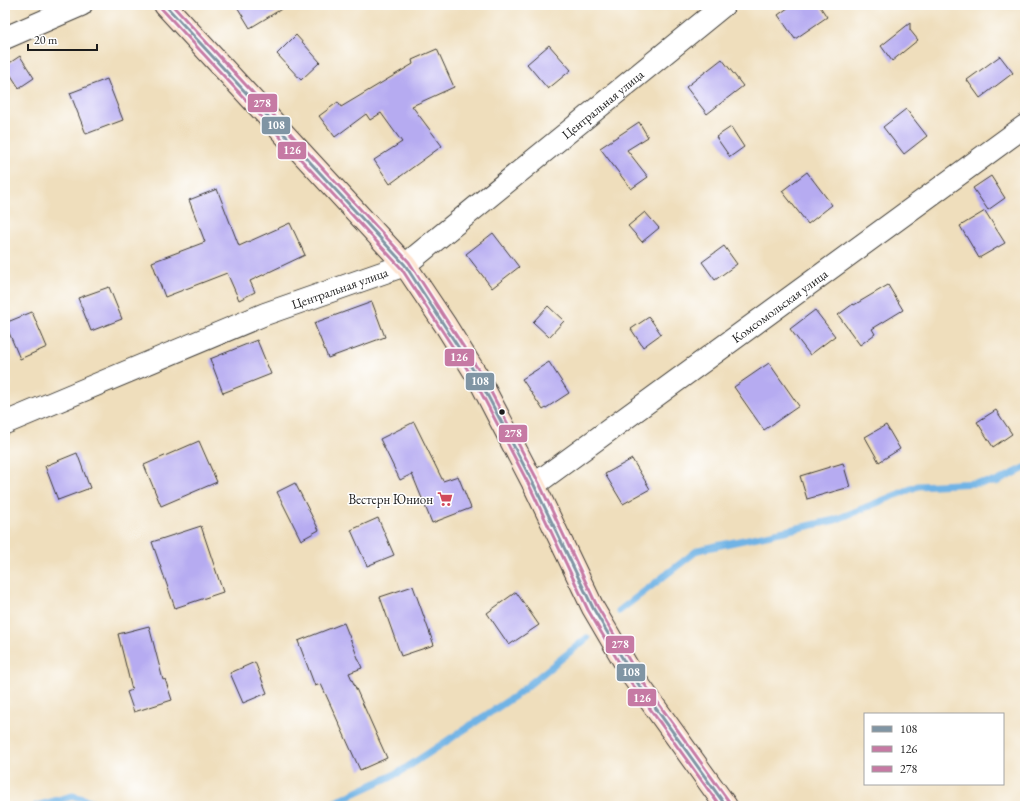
<svg xmlns="http://www.w3.org/2000/svg" width="1030" height="811" font-family="'EB Garamond',serif">
	<rect width="100%" height="100%" fill="#fff"/>
	<filter id="ink" filterUnits="userSpaceOnUse"><feTurbulence type="fractalNoise" baseFrequency=".025" numOctaves="2"/><feDisplacementMap in="SourceGraphic" scale="8" xChannelSelector="R" yChannelSelector="G"/><feConvolveMatrix kernelMatrix="1 2 1 2 8 2 1 2 1" color-interpolation-filters="sRGB"/></filter>
	<filter id="wash" filterUnits="userSpaceOnUse"><feTurbulence type="fractalNoise" baseFrequency=".012" numOctaves="4" result="noise"/><feDisplacementMap in="SourceGraphic" scale="16" xChannelSelector="R" yChannelSelector="G"/><feGaussianBlur stdDeviation="0.9" result="paint"/><feColorMatrix in="noise" values="0 0 0 0 0 0 0 0 0 0 0 0 0 0 0 0 0 1.4 0 .05"/><feComposite in="paint" operator="in"/></filter>
	<g filter="url(#wash)">
		<rect width="100%" height="100%" fill="#efdebc"/>
		<g fill="none" stroke-linecap="round" stroke-linejoin="round">
			<g stroke="#70b3e5" stroke-width="7">
				<polyline points="619,611 698,550 835,520 918,486 996,482 1025,468"/>
				<polyline points="36,806 73,796 109,806"/>
				<polyline points="327,806 400,772 515,696 587,638"/>
			</g>
		</g>
		<g id="blocks">
			<g fill="#b6abf1">
				<polygon points="236,5 288,5 250,28"/>
				<polygon points="792,5 819,5 827,17 795,39 778,15"/>
				<polygon points="910,23 910,30 918,40 892,61 881,46"/>
				<polygon points="296,35 320,62 301,80 277,54"/>
				<polygon points="549,45 571,70 548,89 527,64"/>
				<polygon points="437,49 454,87 412,106 442,146 390,184 374,160 402,142 381,113 370,120 366,114 335,137 319,116 338,102 341,107 413,64 412,60"/>
				<polygon points="20,56 34,78 19,88 5,66"/>
				<polygon points="1000,56 1013,73 980,98 967,80"/>
				<polygon points="722,59 743,86 707,114 686,87"/>
				<polygon points="107,79 123,120 86,134 70,93"/>
				<polygon points="906,109 927,136 904,154 883,127"/>
				<polygon points="639,122 648,137 627,150 648,177 631,189 600,148"/>
				<polygon points="731,127 744,147 730,157 716,137"/>
				<polygon points="807,172 832,205 808,224 782,191"/>
				<polygon points="991,176 1005,198 988,210 973,188"/>
				<polygon points="217,189 239,246 290,223 305,255 250,281 255,292 239,300 227,273 165,297 152,262 205,242 189,200"/>
				<polygon points="985,211 1005,243 979,258 960,226"/>
				<polygon points="645,212 659,228 642,242 628,226"/>
				<polygon points="493,233 519,267 492,288 466,254"/>
				<polygon points="724,246 737,264 715,280 702,262"/>
				<polygon points="888,285 903,310 872,329 875,334 860,345 838,315 853,304 854,305"/>
				<polygon points="109,287 122,319 91,331 78,298"/>
				<polygon points="372,302 385,337 328,358 314,323"/>
				<polygon points="548,306 564,321 549,337 533,322"/>
				<polygon points="815,310 835,336 810,355 790,329"/>
				<polygon points="32,312 47,347 20,359 5,323"/>
				<polygon points="649,317 661,334 643,347 631,329"/>
				<polygon points="257,340 271,374 223,393 210,359"/>
				<polygon points="549,362 569,393 543,410 522,379"/>
				<polygon points="769,363 799,406 764,430 734,387"/>
				<polygon points="996,410 1012,434 993,447 977,422"/>
				<polygon points="414,422 443,481 458,476 471,508 432,523 412,474 400,480 380,439"/>
				<polygon points="886,425 900,449 879,462 865,437"/>
				<polygon points="199,441 217,482 161,506 144,465"/>
				<polygon points="77,453 90,488 58,500 45,466"/>
				<polygon points="632,459 650,489 623,504 605,474"/>
				<polygon points="843,463 850,487 807,499 800,476"/>
				<polygon points="295,483 319,530 301,540 277,492"/>
				<polygon points="378,518 394,555 367,566 351,530"/>
				<polygon points="201,526 223,592 175,608 152,542"/>
				<polygon points="413,586 434,645 401,656 380,597"/>
				<polygon points="516,592 539,625 509,645 487,613"/>
				<polygon points="344,623 362,668 349,673 387,758 360,770 321,684 315,686 298,641"/>
				<polygon points="149,626 163,680 165,679 172,700 134,712 127,692 132,690 118,634"/>
				<polygon points="255,662 267,693 243,703 230,673"/>
			</g>
		</g>
	</g>
	<g filter="url(#ink)">
		<use href="#blocks" fill-opacity="0" stroke="#3c3934" stroke-width="1"/>
		<g fill="none" stroke-linecap="round" stroke-linejoin="round">
			<defs>
				<g id="street">
					<polyline points="5,38 81,5"/>
					<path id="s1" d="M 5,423 L 265,314 L 405,265 L 724,5"/>
					<path id="s2" d="M 534,485 L 1025,126"/>
				</g>
				<polyline id="secondary" points="165,5 405,265 446,326 479,379 534,485 593,608 634,678 726,806"/>
			</defs>
			<use href="#street" stroke="#3c3934" stroke-width="24"/>
			<use href="#secondary" stroke="#3c3934" stroke-width="24"/>
			<use href="#street" stroke="#fff" stroke-width="22"/>
			<use href="#secondary" stroke="#fde4d1" stroke-width="22"/>
			<defs>
				<polyline id="bus-1" points="165,5 405,265 479,379 534,485 593,608 634,678 726,806"/>
				<polyline id="bus-2" points="161,8 401,268 475,381 530,487 588,610 630,681 720,806"/>
				<polyline id="bus-3" points="172,5 409,262 483,377 539,483 597,606 638,675 730,803"/>
			</defs>
			<use href="#bus-1" stroke="#fff" stroke-width="6"/>
			<use href="#bus-2" stroke="#fff" stroke-width="6"/>
			<use href="#bus-3" stroke="#fff" stroke-width="6"/>
			<use href="#bus-1" stroke="#8095a4" stroke-width="3"/>
			<use href="#bus-2" stroke="#c67aa4" stroke-width="3"/>
			<use href="#bus-3" stroke="#c67aa4" stroke-width="3"/>
		</g>
	</g>
	<defs>
		<symbol id="supermarket-bare" viewBox="-9 -9 18 18"><path d="M-6-5.5h2.5l.6 2H6L4.5 2H-2.5L-4.4-4H-6ZM-1.5 3.2a1.3 1.3 0 1 0 .1 0ZM3 3.2a1.3 1.3 0 1 0 .1 0Z" fill="#d1495b" stroke="#fff" stroke-width="2.5" paint-order="stroke"/></symbol>
	</defs>
	<g fill-rule="evenodd">
		<use href="#supermarket-bare" x="434" y="488" width="22" height="22"/>
	</g>
	<circle fill="#1c1c1c" stroke="#fff" stroke-width="1.5" cx="502" cy="412" r="3.5"/>
	<g text-anchor="middle" stroke-width="3" stroke-linejoin="round" paint-order="stroke">
		<g font-size="13" fill="#1c1c1c" stroke="#fff">
			<text dy="5" stroke="none"><textPath href="#s1" startOffset="685">Центральная улица</textPath></text>
			<text dy="5" stroke="none"><textPath href="#s1" startOffset="361">Центральная улица</textPath></text>
			<text dy="5" stroke="none"><textPath href="#s2" startOffset="304">Комсомольская улица</textPath></text>
		</g>
		<g font-size="13" fill="#1c1c1c" stroke="#fff" text-anchor="end">
			<text x="433" y="504">Вестерн Юнион</text>
		</g>
	</g>
	<g stroke="#fff" stroke-width="1.5">
		<rect x="247" y="93" width="31" height="20" rx="4" fill="#c67aa4"/>
		<rect x="261" y="116" width="30" height="19" rx="4" fill="#8095a4"/>
		<rect x="277" y="141" width="30" height="19" rx="4" fill="#c67aa4"/>
		<rect x="444" y="348" width="31" height="19" rx="4" fill="#c67aa4"/>
		<rect x="465" y="372" width="30" height="19" rx="4" fill="#8095a4"/>
		<rect x="498" y="424" width="30" height="19" rx="4" fill="#c67aa4"/>
		<rect x="605" y="635" width="30" height="19" rx="4" fill="#c67aa4"/>
		<rect x="616" y="663" width="30" height="19" rx="4" fill="#8095a4"/>
		<rect x="627" y="688" width="30" height="19" rx="4" fill="#c67aa4"/>
	</g>
	<g font-size="11" text-anchor="middle" font-weight="bold" fill="#fff">
		<text x="262" y="107">278</text>
		<text x="276" y="129">108</text>
		<text x="292" y="154">126</text>
		<text x="459" y="361">126</text>
		<text x="480" y="385">108</text>
		<text x="513" y="437">278</text>
		<text x="620" y="648">278</text>
		<text x="631" y="676">108</text>
		<text x="642" y="702">126</text>
	</g>
	<rect width="1030" height="811" fill="none" stroke="#fff" stroke-width="20"/>
	<rect x="864" y="713" width="140" height="72" fill="#ffffff" stroke="#a4a4a4"/>
	<rect x="872" y="726" width="20" height="6" fill="#8095a4" stroke="#a4a4a4"/>
	<text x="900" y="733" font-size="12" fill="#1c1c1c">108</text>
	<rect x="872" y="746" width="20" height="6" fill="#c67aa4" stroke="#a4a4a4"/>
	<text x="900" y="753" font-size="12" fill="#1c1c1c">126</text>
	<rect x="872" y="766" width="20" height="6" fill="#c67aa4" stroke="#a4a4a4"/>
	<text x="900" y="773" font-size="12" fill="#1c1c1c">278</text>
	<path d="M28 44v6h69v-6" fill="none" stroke="#1c1c1c" stroke-width="2"/>
	<text x="34" y="44" font-size="12" fill="#1c1c1c" stroke="#ffffff" stroke-width="3" paint-order="stroke">20 m</text>
</svg>
